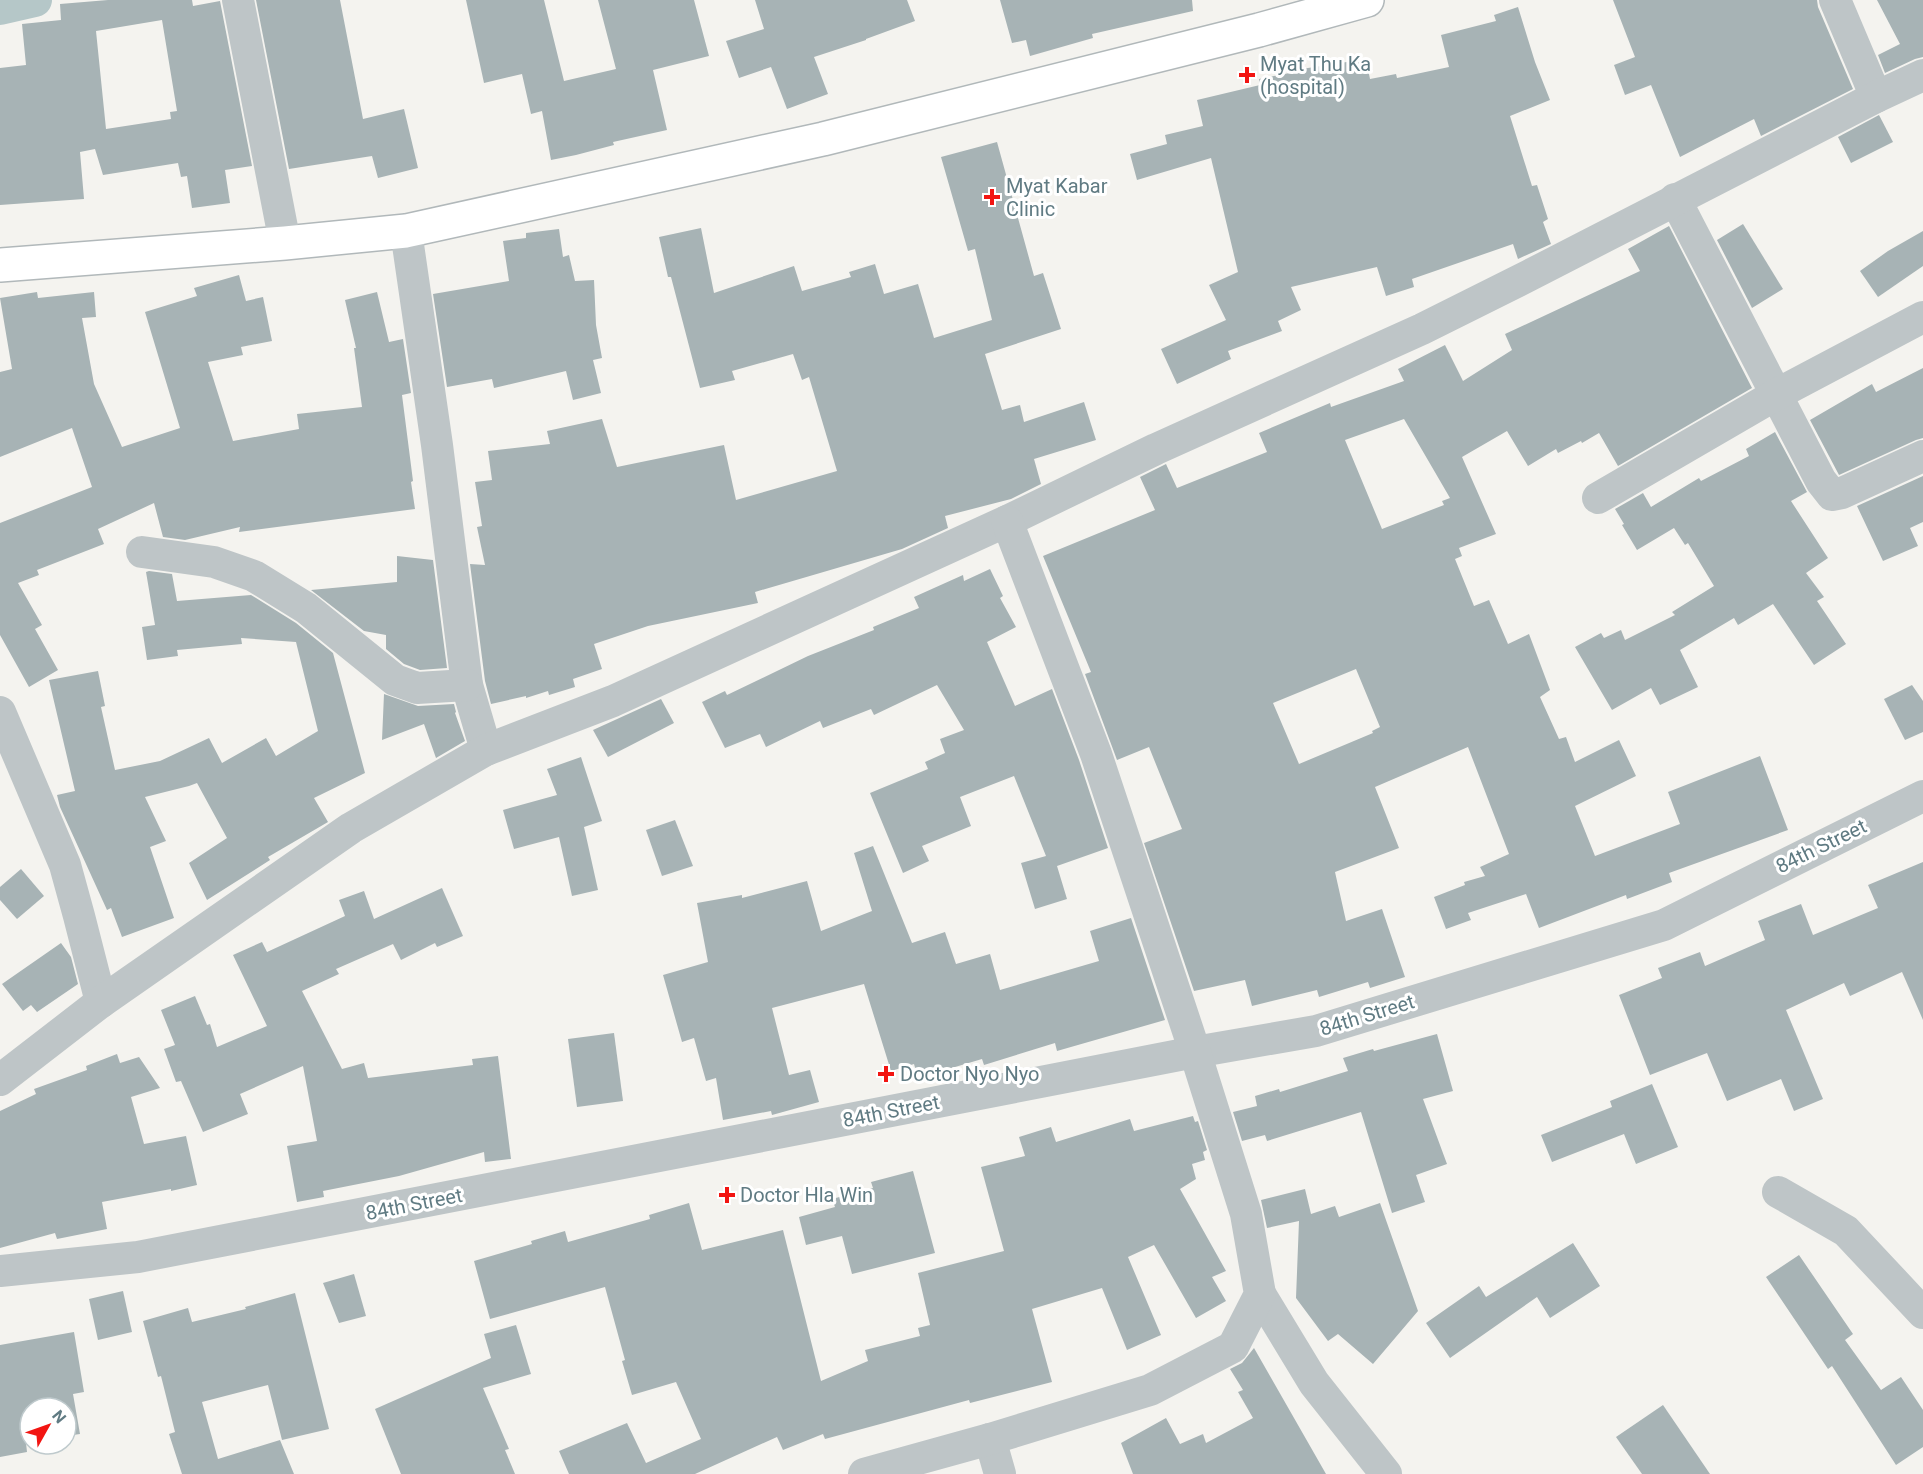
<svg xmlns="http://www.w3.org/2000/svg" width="1923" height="1474" font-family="Roboto,sans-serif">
	<rect width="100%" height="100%" fill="#f4f3ef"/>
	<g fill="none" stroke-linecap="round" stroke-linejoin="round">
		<polyline stroke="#b5c7c8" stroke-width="34" points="0,8 35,0"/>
	</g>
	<g fill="#a7b3b5" fill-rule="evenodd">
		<path d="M 108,0 L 192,0 L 193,6 L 220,1 L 252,166 L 225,170 L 230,203 L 192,208 L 187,176 L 181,177 L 178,163 L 103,175 L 95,149 L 80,152 L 84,199 L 0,205 L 0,68 L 26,65 L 22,24 L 61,20 L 60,4 ZM 162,20 L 177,111 L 170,112 L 171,119 L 106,129 L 96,31 Z"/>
		<polygon points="256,0 340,0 363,119 404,109 418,168 378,178 372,156 289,169"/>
		<polygon points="466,0 544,0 564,81 616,69 598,0 694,0 709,56 653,70 667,130 613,142 614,145 576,155 551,160 542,111 531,114 522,74 484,83"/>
		<polygon points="755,0 907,0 915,21 866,39 866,40 814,57 828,94 787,109 771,67 739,78 726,41 764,29"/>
		<polygon points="1000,0 1192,0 1193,11 1092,34 1093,38 1030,56 1026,40 1012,43"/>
		<polygon points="1613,0 1817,0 1818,7 1853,89 1761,136 1754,119 1680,157 1651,85 1625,95 1614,65 1635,57"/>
		<polygon points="1877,0 1923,0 1923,57 1915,59 1885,73 1878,55 1900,44"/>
		<polygon points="1518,7 1535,62 1550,100 1510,116 1532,186 1537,185 1548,219 1543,222 1551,244 1518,259 1513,244 1412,279 1414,287 1386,296 1377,267 1291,287 1301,310 1278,321 1282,331 1228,351 1231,359 1177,384 1161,349 1226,320 1209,285 1238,272 1211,158 1137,180 1130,154 1167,144 1165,135 1203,126 1197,100 1260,85 1259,79 1295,72 1295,70 1366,59 1370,79 1396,74 1397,78 1449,67 1441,35 1496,21 1494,15"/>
		<polygon points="1879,115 1893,142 1851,163 1838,137"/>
		<polygon points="997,142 1034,276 1043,273 1061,329 985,354 1002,410 1020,405 1024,422 1084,402 1096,440 1034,459 1041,484 1011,499 945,516 948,528 902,549 755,592 758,603 648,626 594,644 602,669 573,679 575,687 549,695 548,691 526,698 526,696 491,704 485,681 470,564 485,565 477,527 482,526 475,482 492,480 488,451 550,444 547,431 602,419 617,467 724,445 736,500 837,471 809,377 802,380 793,354 732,371 735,380 700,388 671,277 668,277 659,237 701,228 714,293 794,266 802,291 851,277 849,272 875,264 884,294 918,284 934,338 992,320 975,249 968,251 941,157"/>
		<polygon points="1743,224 1783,289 1752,308 1717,240"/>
		<path d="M 1669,226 L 1752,388 L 1618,466 L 1599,433 L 1582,443 L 1581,441 L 1558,453 L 1556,449 L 1528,466 L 1507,431 L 1462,457 L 1496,534 L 1459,548 L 1462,556 L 1455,559 L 1474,606 L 1489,600 L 1508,644 L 1529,634 L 1550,690 L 1540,697 L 1559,739 L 1566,737 L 1575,762 L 1619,740 L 1636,776 L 1575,806 L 1595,856 L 1680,824 L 1668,792 L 1760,756 L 1788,830 L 1669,873 L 1672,882 L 1627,899 L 1626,895 L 1539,928 L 1526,894 L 1468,913 L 1471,920 L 1446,929 L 1434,897 L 1465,885 L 1464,882 L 1485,876 L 1480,867 L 1509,854 L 1468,747 L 1375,787 L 1399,848 L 1335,872 L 1346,921 L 1382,909 L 1405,977 L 1370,988 L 1368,982 L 1319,997 L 1317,990 L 1252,1006 L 1245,980 L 1194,991 L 1144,843 L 1182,829 L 1149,747 L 1117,760 L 1085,674 L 1091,672 L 1043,556 L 1155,510 L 1140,477 L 1166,464 L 1177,488 L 1267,452 L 1259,433 L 1330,403 L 1331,407 L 1404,381 L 1398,369 L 1445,345 L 1463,381 L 1512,350 L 1505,334 L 1640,271 L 1628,249 ZM 1404,419 L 1450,498 L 1442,501 L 1444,505 L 1382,529 L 1345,440 ZM 1356,669 L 1380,727 L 1372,731 L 1373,733 L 1299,764 L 1273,703 Z"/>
		<polygon points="559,229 563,257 569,255 575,281 594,280 596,325 602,358 593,360 601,393 573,400 566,371 494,388 492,379 447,387 433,294 509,281 503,241 526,238 526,233"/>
		<polygon points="1923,231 1923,266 1878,297 1860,271 1888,251"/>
		<polygon points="239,275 246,301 263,297 272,341 241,347 243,355 208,362 233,441 299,429 297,414 362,407 354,348 356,348 345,300 377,292 389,342 403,339 411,393 402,395 413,481 411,482 415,509 239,532 240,527 185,540 163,537 154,503 98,529 104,544 37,570 39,575 18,583 42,625 35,629 58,670 29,687 0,635 0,523 92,487 72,428 0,457 0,372 12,369 0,298 37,292 38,298 94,292 96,317 82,318 94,384 122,447 180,428 145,312 197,296 194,288"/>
		<polygon points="1923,368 1923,438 1916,440 1839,475 1810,420 1872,384 1876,392"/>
		<polygon points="1775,432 1807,492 1791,501 1828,558 1806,573 1824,597 1817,601 1846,644 1814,665 1773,604 1738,625 1734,618 1680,650 1698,687 1660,705 1651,688 1612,710 1575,647 1601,633 1604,638 1621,630 1625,640 1675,615 1672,612 1714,586 1688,543 1685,545 1674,528 1637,550 1622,525 1624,524 1615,509 1643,493 1651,507 1699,478 1701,481 1749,456 1746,449"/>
		<polygon points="1923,476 1923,522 1910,528 1918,546 1883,561 1857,506"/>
		<polygon points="397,556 433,560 447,668 420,670 404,664 386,649 386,635 364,631 311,590 397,582"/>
		<polygon points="990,569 1003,596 1000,598 1016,627 987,642 1015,706 1052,689 1079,760 1108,848 1057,866 1067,899 1035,909 1021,863 1046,856 1014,776 960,797 971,826 922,846 929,861 903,873 870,793 928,769 925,762 945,753 940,739 964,730 937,685 874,715 871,709 823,728 820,721 766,747 760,734 725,748 702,702 725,691 727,695 808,656 874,630 873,627 919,608 914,597 963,575 964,581"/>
		<polygon points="149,571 172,574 177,601 251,595 296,623 333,653 365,773 314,798 328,822 268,857 270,860 207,900 189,863 227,838 197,783 189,786 145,797 166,841 150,847 174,918 122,937 111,908 107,910 60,807 57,795 75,791 49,680 98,671 105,706 101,707 115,770 160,761 209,738 222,763 266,738 276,756 318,731 296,642 241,638 242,644 177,650 178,656 147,660 142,627 155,625 146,572"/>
		<polygon points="1912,685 1923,701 1923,732 1905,740 1884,699"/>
		<polygon points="384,694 418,706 454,704 456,712 455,713 465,741 436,758 424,724 382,740"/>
		<polygon points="661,699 674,723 608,757 593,730"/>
		<polygon points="581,757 602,821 584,827 598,890 572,896 559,837 514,849 503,810 557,795 547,769"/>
		<polygon points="675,820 693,866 662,876 646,830"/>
		<polygon points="873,846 912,943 945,932 956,964 990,954 1000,990 1099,961 1090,931 1131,918 1165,1020 1057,1051 1055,1043 984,1065 982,1059 918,1078 914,1064 891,1071 864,984 772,1008 789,1075 810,1070 819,1102 772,1115 771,1111 723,1120 716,1078 706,1081 694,1038 682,1042 663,975 708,962 697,903 742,895 742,898 807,881 821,931 872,911 854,853"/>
		<polygon points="1923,862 1923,1020 1902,972 1850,996 1844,983 1786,1010 1823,1099 1794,1111 1781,1079 1727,1101 1707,1053 1650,1075 1619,995 1662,978 1658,968 1700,952 1705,966 1765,940 1758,921 1801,904 1813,935 1878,908 1868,885"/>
		<polygon points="21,869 44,896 17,919 0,900 0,887"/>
		<polygon points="442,888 463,936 437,947 435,943 401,960 393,944 336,969 339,974 302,991 342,1069 364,1063 368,1078 473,1065 472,1059 498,1056 511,1159 485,1162 484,1152 399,1176 323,1191 324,1197 297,1202 287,1146 317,1141 303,1066 240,1094 248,1114 203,1132 181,1081 176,1082 164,1049 175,1045 161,1010 195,996 207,1025 210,1024 217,1047 267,1026 233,955 262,942 267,952 345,916 339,900 364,891 374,919"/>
		<polygon points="61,943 71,957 78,984 37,1012 31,1005 23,1011 2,984"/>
		<polygon points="614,1033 623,1101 577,1107 568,1039"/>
		<polygon points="1437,1034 1453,1091 1423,1099 1447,1164 1416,1175 1425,1202 1392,1213 1361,1112 1267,1141 1265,1135 1242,1141 1233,1112 1257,1106 1255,1096 1279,1089 1280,1092 1348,1071 1343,1058 1373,1049 1374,1051"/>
		<polygon points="117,1054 120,1063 139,1057 160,1088 131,1097 144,1144 186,1136 197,1185 171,1191 171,1189 102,1202 107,1229 57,1239 55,1233 0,1248 0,1111 36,1094 34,1089 87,1070 86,1066"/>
		<polygon points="1652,1084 1678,1147 1636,1164 1624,1134 1552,1162 1541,1135 1612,1107 1610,1101"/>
		<polygon points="1193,1116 1195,1122 1198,1121 1207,1150 1203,1152 1205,1160 1192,1164 1196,1179 1180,1189 1226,1271 1212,1277 1226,1301 1196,1318 1154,1245 1128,1257 1161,1335 1127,1350 1102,1288 1032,1309 1052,1382 970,1403 969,1400 825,1439 823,1434 783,1450 777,1437 695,1474 569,1474 559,1451 627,1423 646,1463 701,1439 676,1382 632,1395 622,1361 625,1360 605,1287 490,1319 474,1261 532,1244 531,1241 565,1231 568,1242 650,1219 649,1215 689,1203 702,1250 783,1230 821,1381 868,1361 865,1350 920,1336 918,1328 930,1325 918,1273 1004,1251 981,1167 1025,1156 1019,1137 1051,1127 1056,1142 1130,1119 1134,1131"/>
		<polygon points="913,1171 935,1253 852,1274 842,1236 806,1245 799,1217 835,1207 832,1199 873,1188 871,1182"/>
		<polygon points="1305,1189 1311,1214 1335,1206 1339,1217 1380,1203 1418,1311 1373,1364 1338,1334 1328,1341 1296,1298 1299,1221 1267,1228 1261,1200"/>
		<polygon points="1573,1243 1600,1286 1550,1318 1537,1297 1450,1358 1426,1323 1479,1286 1486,1297"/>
		<polygon points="1799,1255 1853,1334 1845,1340 1881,1390 1901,1377 1923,1410 1923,1447 1896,1465 1832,1366 1828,1369 1766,1277"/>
		<polygon points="354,1274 366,1316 339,1323 323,1283"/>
		<polygon points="123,1291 132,1332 98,1340 89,1299"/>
		<polygon points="295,1293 329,1429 282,1440 268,1385 202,1402 218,1459 280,1440 294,1474 182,1474 169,1434 175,1432 161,1376 158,1377 143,1321 188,1308 192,1322 246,1309 245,1307"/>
		<polygon points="516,1325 531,1374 483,1388 509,1449 505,1450 515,1474 401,1474 375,1409 491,1358 484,1334"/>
		<polygon points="74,1332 84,1392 73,1394 80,1434 66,1436 66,1408 30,1408 30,1442 26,1443 27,1452 0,1457 0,1345"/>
		<polygon points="1254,1348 1326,1474 1133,1474 1121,1443 1166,1418 1180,1444 1203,1434 1206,1443 1253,1418 1238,1392 1243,1390 1230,1369 1242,1363"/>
		<polygon points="1663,1405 1710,1474 1642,1474 1616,1437"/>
	</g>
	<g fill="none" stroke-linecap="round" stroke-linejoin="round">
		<defs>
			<polyline id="primary" points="0,265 285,243 406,231 823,139 1259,30 1367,0"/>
		</defs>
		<use href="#primary" stroke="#b1b8ba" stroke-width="36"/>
		<g stroke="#bec5c7" stroke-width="32">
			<polyline points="238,0 285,243"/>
			<polyline points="1835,0 1876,97"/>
			<polyline points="1675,199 1821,481 1832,495 1842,493 1923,456"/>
			<polyline points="406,231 437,445 467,685 486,750"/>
			<polyline points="1598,498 1777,394 1923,317"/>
			<polyline points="142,552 214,562 254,576 306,608 395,680 417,688 467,685"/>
			<polyline points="0,712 65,865 79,916 101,1002"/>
			<polyline points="0,1080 101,1002 351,828 486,750 613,701 1007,521 1156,449 1422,329 1530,275 1876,97 1923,75"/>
			<polyline points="1778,1192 1846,1231 1923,1313"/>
			<polyline points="0,1271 138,1257 1195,1052 1316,1031 1664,925 1923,796"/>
			<polyline points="1260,1294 1314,1383 1386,1474"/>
			<polyline points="990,1439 1000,1474"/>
			<polyline points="864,1474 990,1439 1150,1390 1233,1347 1260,1294 1246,1214 1195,1052 1096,754 1007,521"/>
		</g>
		<use href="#primary" stroke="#fff" stroke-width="33"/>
	</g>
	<g fill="#f21512" stroke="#fff" stroke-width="2">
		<path d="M1244 66h6v6h6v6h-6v6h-6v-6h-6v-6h6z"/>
		<path d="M989 188h6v6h6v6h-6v6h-6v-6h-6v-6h6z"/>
		<path d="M883 1065h6v6h6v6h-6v6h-6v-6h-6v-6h6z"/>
		<path d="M724 1186h6v6h6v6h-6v6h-6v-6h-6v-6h6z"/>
	</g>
	<g text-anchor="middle" stroke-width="6" stroke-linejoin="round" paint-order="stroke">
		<g font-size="20" fill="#607b83" stroke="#fff" text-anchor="start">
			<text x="1260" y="71">Myat Thu Ka<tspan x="1260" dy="23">(hospital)</tspan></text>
			<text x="1006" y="193">Myat Kabar<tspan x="1006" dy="23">Clinic</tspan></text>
			<text x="900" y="1081">Doctor Nyo Nyo</text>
			<text x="740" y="1202">Doctor Hla Win</text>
		</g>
		<g font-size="20" fill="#607b83" stroke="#fff">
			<text transform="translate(1821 846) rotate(-26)" y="7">84th Street</text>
			<text transform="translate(1367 1015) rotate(-17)" y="7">84th Street</text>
			<text transform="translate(891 1111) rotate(-11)" y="7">84th Street</text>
			<text transform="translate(414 1204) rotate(-11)" y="7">84th Street</text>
		</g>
	</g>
	<g transform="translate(48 1426) rotate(50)"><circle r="28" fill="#ffffff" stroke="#bfcacd" stroke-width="1.5"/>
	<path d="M0-4.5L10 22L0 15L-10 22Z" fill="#f21512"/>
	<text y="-9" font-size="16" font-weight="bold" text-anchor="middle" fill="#607b83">N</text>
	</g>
</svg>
